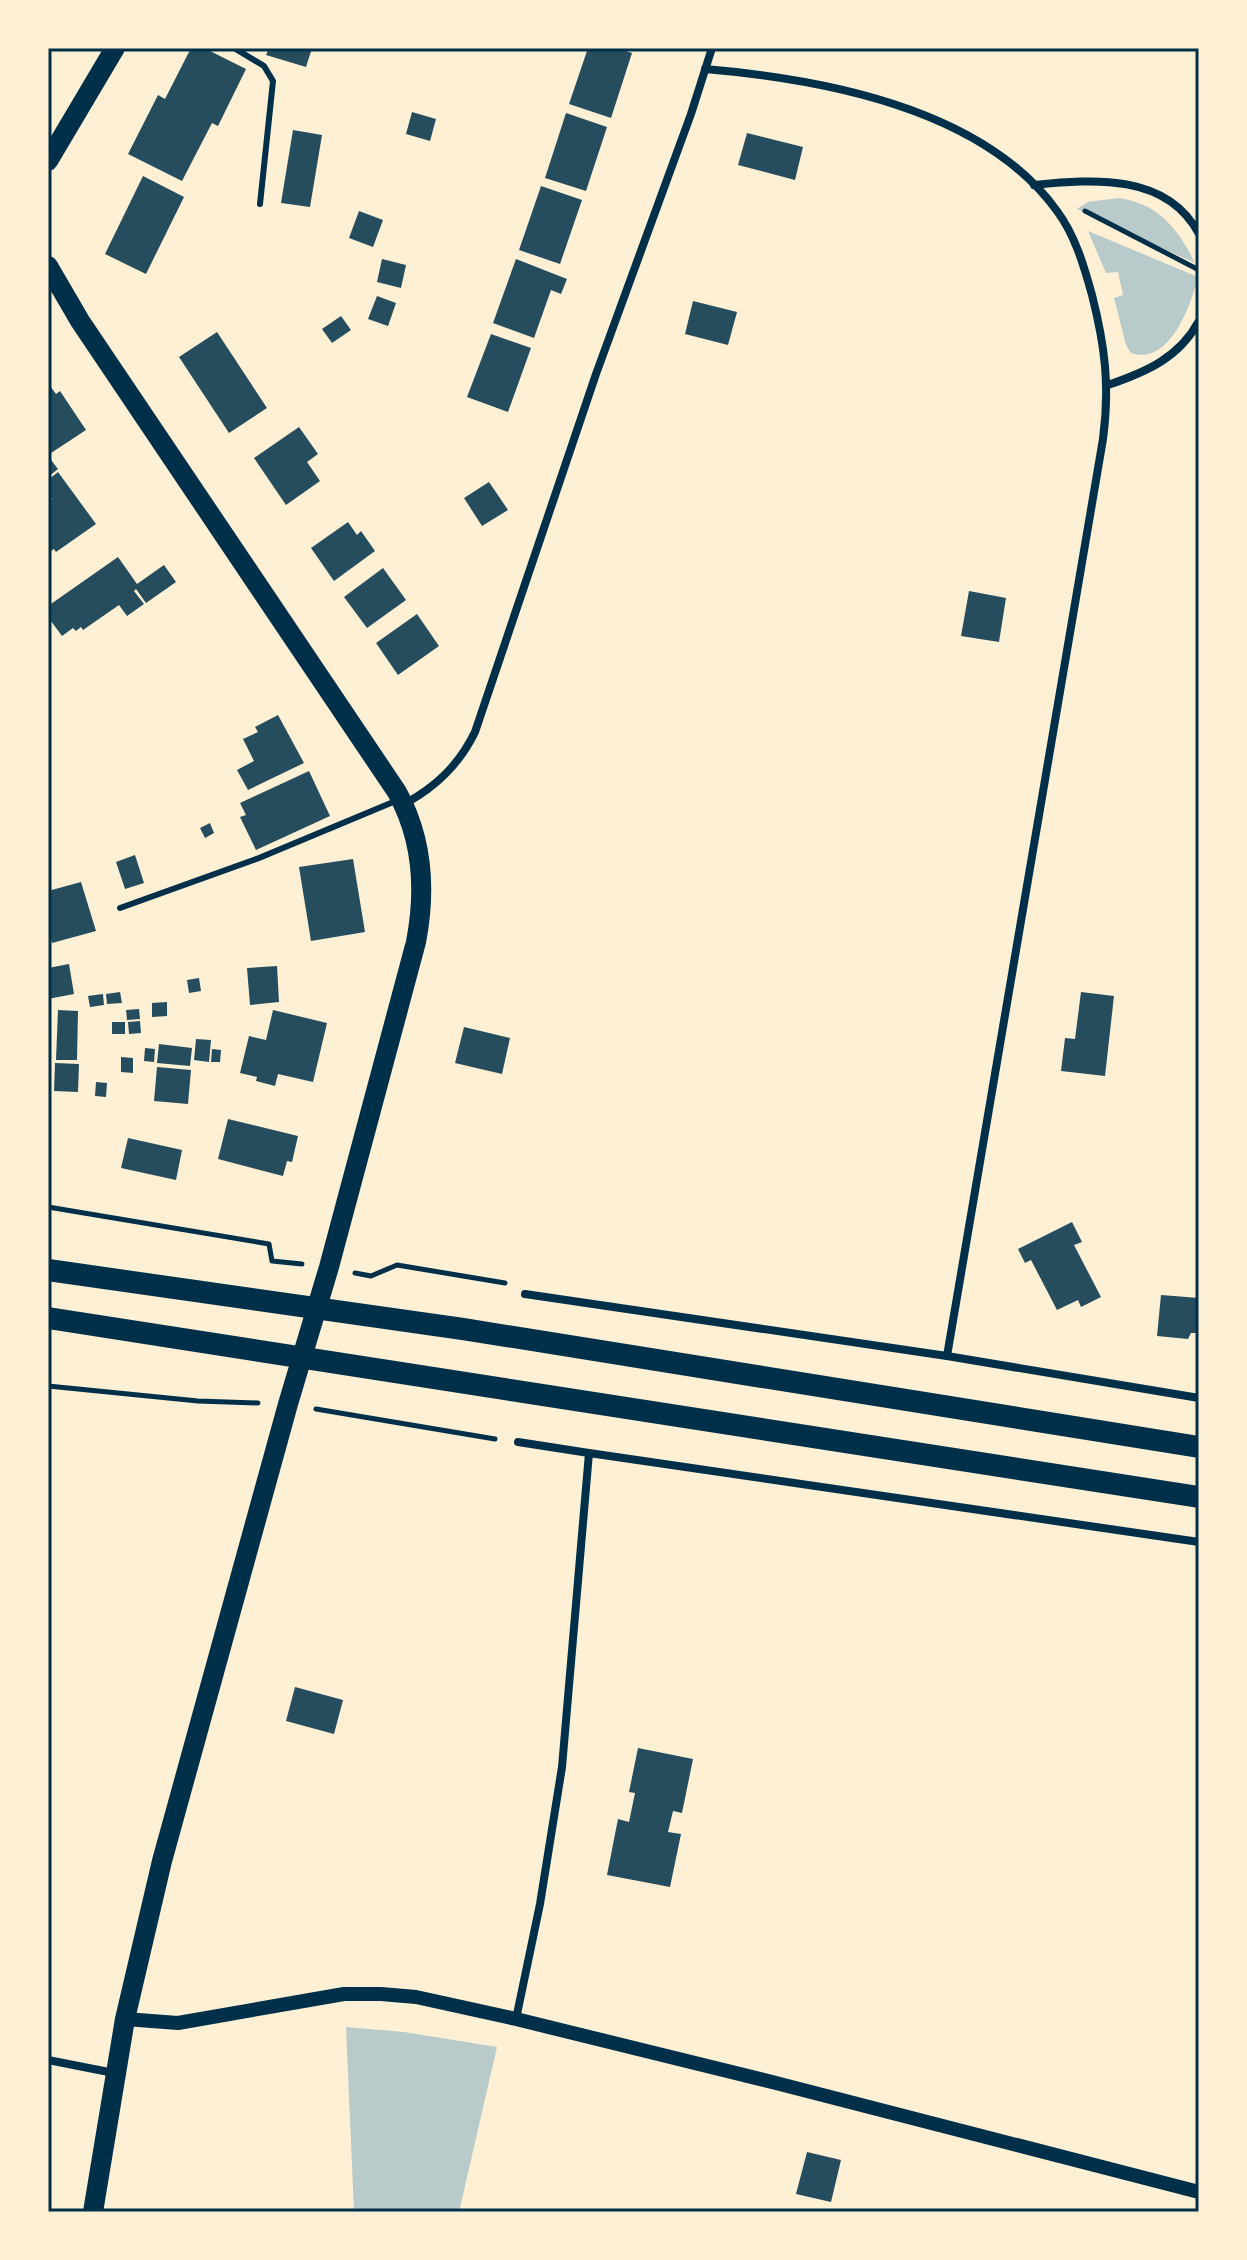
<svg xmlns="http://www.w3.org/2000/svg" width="1247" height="2260" font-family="'Asap Condensed',sans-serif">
	<rect width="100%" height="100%" fill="#fdf0d5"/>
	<g fill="#b9caca">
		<path d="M 1118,198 C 1158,203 1178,229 1195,263 L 1077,209 L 1088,202 Z"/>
		<path d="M 1088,231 L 1198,277 C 1191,305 1170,366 1131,353 L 1126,345 L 1114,298 L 1123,295 L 1118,272 L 1106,273 Z"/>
		<polygon points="346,2027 404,2032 497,2047 459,2212 354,2212"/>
	</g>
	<g fill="#264d5e">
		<polygon points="191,48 204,48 246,69 218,126 212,123 182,181 128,154 158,95 165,99"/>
		<polygon points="269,48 312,48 306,67 266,55"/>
		<polygon points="588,48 616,48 632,53 611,118 569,104"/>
		<polygon points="412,112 436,119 430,141 406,134"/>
		<polygon points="566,113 607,127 586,191 545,178"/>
		<polygon points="293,130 322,135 310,207 281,203"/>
		<polygon points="747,133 803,147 795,180 738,165"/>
		<polygon points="143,176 184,197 146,274 105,254"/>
		<polygon points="541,186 582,200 560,264 519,250"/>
		<polygon points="359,211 383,220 373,247 349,238"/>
		<polygon points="382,259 406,265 401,288 377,282"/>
		<polygon points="516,259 567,279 561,294 551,290 534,338 493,323"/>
		<polygon points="377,296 396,303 388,326 368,319"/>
		<polygon points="693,301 737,312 728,345 685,334"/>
		<polygon points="341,316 351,330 332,343 322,329"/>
		<polygon points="217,332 267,408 229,433 179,357"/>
		<polygon points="491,334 531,348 508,412 467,397"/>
		<polygon points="48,383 56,394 60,391 86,430 48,455"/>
		<polygon points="299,427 318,454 307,462 320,481 286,505 254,458"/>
		<polygon points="48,456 58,469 48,477"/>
		<polygon points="58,472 96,524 56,552 54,549 48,553 48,502 52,499 48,494 48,480"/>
		<polygon points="489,482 508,510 482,526 464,498"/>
		<polygon points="348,522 357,535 361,531 375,551 334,581 311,548"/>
		<polygon points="118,557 137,584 164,565 176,582 146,603 136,589 134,591 144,604 127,616 119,605 83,630 81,627 76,631 73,628 62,636 48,617 48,606"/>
		<polygon points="383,568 406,600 367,628 344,597"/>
		<polygon points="969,591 1006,598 999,642 961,636"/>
		<polygon points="417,614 439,646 398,675 376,643"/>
		<polygon points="278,715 304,763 248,790 237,770 254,761 243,739 258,732 255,727"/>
		<polygon points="309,771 330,816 256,850 240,817 246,815 240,803"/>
		<polygon points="210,823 214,833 205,838 200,828"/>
		<polygon points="135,855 144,883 125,889 116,862"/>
		<polygon points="353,859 365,932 311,941 299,867"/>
		<polygon points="81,882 96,931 52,943 48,929 48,891"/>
		<polygon points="69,964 74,994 48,999 48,968"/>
		<polygon points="277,966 279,1002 250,1005 247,968"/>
		<polygon points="199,978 201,991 189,993 187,980"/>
		<polygon points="120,992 122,1003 107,1004 106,994"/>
		<polygon points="1081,992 1114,996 1105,1076 1061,1071 1065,1038 1075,1039"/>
		<polygon points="103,994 104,1005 90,1007 88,996"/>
		<polygon points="167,1002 167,1016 152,1017 152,1003"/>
		<polygon points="139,1009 140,1019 127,1020 126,1010"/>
		<polygon points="58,1010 78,1011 77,1060 56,1060"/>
		<polygon points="273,1010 327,1023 313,1082 278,1074 275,1086 256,1081 257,1077 240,1073 249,1036 266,1040"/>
		<polygon points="140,1021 141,1033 129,1034 128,1022"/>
		<rect x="112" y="1022" width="13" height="12"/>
		<polygon points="464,1027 510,1038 502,1074 455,1063"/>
		<polygon points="196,1039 211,1040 209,1062 194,1060"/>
		<polygon points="159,1044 192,1048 190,1066 157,1063"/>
		<polygon points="145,1048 155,1049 154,1062 144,1061"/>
		<polygon points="212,1049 221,1050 220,1062 211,1062"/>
		<polygon points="121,1057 133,1058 133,1073 121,1072"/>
		<polygon points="55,1063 79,1064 78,1092 54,1091"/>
		<polygon points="157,1067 191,1070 188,1104 154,1101"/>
		<polygon points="96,1082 107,1083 106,1097 95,1096"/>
		<polygon points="228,1119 298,1136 292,1162 287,1161 283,1176 218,1159"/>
		<polygon points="128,1138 182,1150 176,1180 121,1168"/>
		<polygon points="1072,1222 1082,1242 1074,1245 1101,1297 1081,1307 1078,1300 1057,1310 1031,1260 1025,1263 1018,1249"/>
		<polygon points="1161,1295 1199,1298 1199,1333 1191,1333 1188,1339 1157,1336"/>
		<polygon points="295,1687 343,1700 334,1734 286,1721"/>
		<polygon points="638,1748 693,1759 682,1813 673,1811 668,1832 681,1834 670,1887 607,1875 618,1819 629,1822 635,1793 629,1792"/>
		<polygon points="807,2152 841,2160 831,2202 796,2194"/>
	</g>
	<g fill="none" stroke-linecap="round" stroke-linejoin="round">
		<g stroke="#003049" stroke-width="5">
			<polyline points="1085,211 1199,270"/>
			<polyline points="48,1207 269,1244 272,1261 302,1264"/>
			<polyline points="355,1273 371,1276 397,1265 505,1283"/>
			<polyline points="48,1386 198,1401 258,1403"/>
			<polyline points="316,1409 495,1439"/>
		</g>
		<g stroke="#003049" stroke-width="6">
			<polyline points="234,48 264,66 273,81 260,204"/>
			<polyline points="120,908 259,858 398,800"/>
		</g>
		<g stroke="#003049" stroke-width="8">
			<path d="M 705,69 C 824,79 983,108 1057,211 C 1075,235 1084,266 1092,295 C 1105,346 1110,386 1103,439 L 947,1356"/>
			<path d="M 1034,185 C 1093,179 1167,173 1199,234"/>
			<path d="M 1108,385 C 1146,372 1179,358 1199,321"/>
			<path d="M 404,804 C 436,787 459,765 475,732 L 596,374 L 691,114 L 712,48"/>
			<polyline points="525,1294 947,1356 1199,1398"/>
			<polyline points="518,1442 589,1453"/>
			<polyline points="516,2019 540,1904 562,1767 589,1453 1199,1542"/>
			<polyline points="48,2060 114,2073"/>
		</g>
		<polyline stroke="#003049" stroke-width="14" points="125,2019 178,2023 344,1994 381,1994 416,1997 516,2019 776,2083 1199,2192"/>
		<g stroke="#003049" stroke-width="20">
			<polyline points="48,161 115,48"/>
			<path d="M 48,266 L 80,321 L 397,792 C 423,839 426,890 416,942 L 329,1267 L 288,1404 L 162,1861 L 125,2019 L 93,2212"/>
		</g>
		<g stroke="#003049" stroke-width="22">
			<polyline points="48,1270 463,1329 1199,1447"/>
			<polyline points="48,1318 1199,1497"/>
		</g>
	</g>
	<rect width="1247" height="2260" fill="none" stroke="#fdf0d5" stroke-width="100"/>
	<rect x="50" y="50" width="1147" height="2160" fill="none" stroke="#003049" stroke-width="3"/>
</svg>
